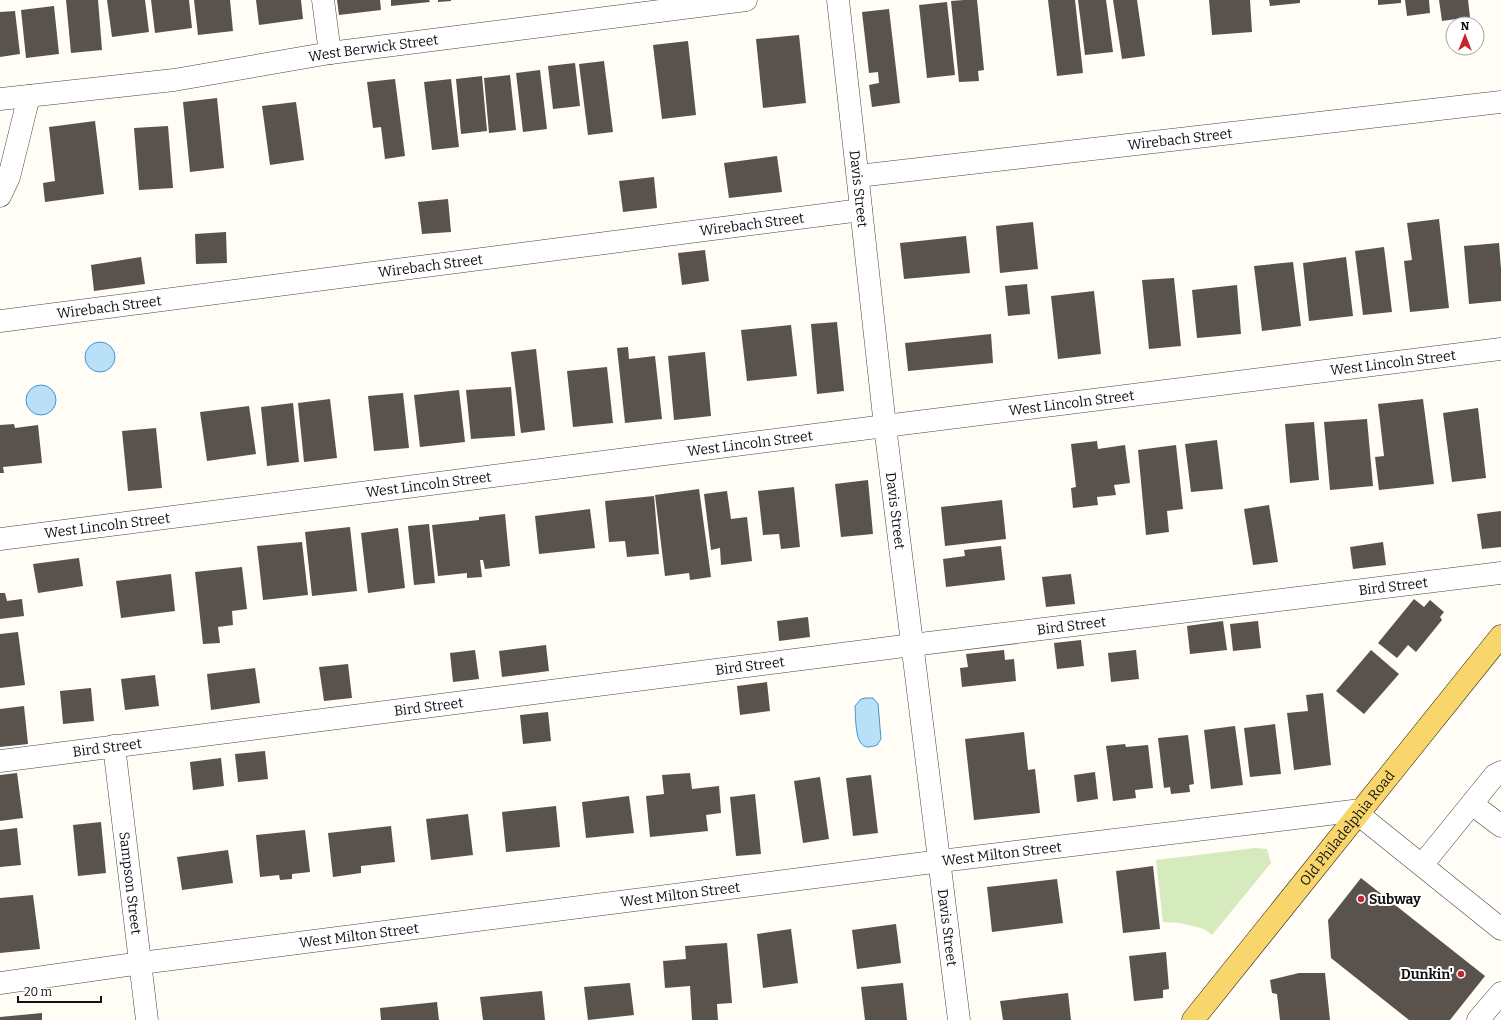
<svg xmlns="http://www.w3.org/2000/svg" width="1501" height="1020" font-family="Bitter,serif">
	<rect width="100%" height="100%" fill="#fffdf5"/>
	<polygon fill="#d5ebbd" points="1255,848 1267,849 1271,863 1212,935 1204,929 1180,923 1163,922 1156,860"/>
	<g fill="#b9e0f7" stroke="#3f96cf">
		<circle cx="100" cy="357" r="15"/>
		<circle cx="41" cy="400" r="15"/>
		<path d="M 866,698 L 873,698 L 878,704 L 881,739 L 877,745 C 874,746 871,747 868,747 C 854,747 856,716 855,706 L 861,699 Z"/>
	</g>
	<g fill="#5a524d">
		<polygon points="66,0 98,0 102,50 71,53"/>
		<polygon points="107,0 145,0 149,32 112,37"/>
		<polygon points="151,0 189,0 192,28 155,33"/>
		<polygon points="194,0 230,0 233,31 198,35"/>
		<polygon points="256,0 301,0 303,19 259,25"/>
		<polygon points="337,0 380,0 381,10 339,15"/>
		<polygon points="391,0 429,0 430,2 391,6"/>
		<polygon points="438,0 451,0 451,1 438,2"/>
		<polygon points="964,0 977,0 984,70 978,71 979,81 959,82 951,1"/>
		<polygon points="1048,0 1075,0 1083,73 1057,76"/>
		<polygon points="1078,0 1106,0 1113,52 1085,55"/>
		<polygon points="1113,0 1137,0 1145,56 1122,59"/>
		<polygon points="1209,0 1250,0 1252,32 1212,35"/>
		<polygon points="1269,0 1300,0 1300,3 1270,6"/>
		<polygon points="1378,0 1401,0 1401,3 1378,5"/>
		<polygon points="1405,0 1429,0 1430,13 1407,16"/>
		<polygon points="1439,0 1468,0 1470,17 1442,21"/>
		<polygon points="947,2 955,75 927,78 919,5"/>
		<polygon points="54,6 59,54 26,58 21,10"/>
		<polygon points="889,9 900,103 872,107 869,85 879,83 878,72 869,73 862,12"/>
		<polygon points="15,11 20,54 0,57 0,12"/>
		<polygon points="799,35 806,103 763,108 756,39"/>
		<polygon points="688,41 696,115 662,119 653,45"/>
		<polygon points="604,61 613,132 588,135 579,64"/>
		<polygon points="575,63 580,106 553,109 548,66"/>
		<polygon points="540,70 547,129 523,132 516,73"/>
		<polygon points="510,75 516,130 489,133 484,78"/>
		<polygon points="482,76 487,131 461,134 456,79"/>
		<polygon points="395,79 405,156 385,159 381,127 373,128 367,82"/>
		<polygon points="451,79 459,147 432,150 424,82"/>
		<polygon points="217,98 224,168 190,172 183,102"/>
		<polygon points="296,102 304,160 270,165 262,106"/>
		<polygon points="95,121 104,194 45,202 43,183 55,181 49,127"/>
		<polygon points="168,126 173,188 139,190 134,128"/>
		<polygon points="777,156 782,192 729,198 724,163"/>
		<polygon points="654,177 657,208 623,212 619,181"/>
		<polygon points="448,199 451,232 422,234 418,202"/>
		<polygon points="1439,219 1449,308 1410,312 1404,261 1412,260 1407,223"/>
		<polygon points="1033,222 1038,269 1000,273 996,226"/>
		<polygon points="226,232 227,263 196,264 195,234"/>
		<polygon points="966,236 970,273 904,279 900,243"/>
		<polygon points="1499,243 1501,269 1501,301 1469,304 1464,246"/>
		<polygon points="1384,247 1392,312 1363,315 1355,251"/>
		<polygon points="705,250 709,281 682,285 678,253"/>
		<polygon points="141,257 145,284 94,291 91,265"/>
		<polygon points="1346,257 1353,316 1309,321 1303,263"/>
		<polygon points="1293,262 1301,326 1262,331 1254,266"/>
		<polygon points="1174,278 1181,346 1149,349 1142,280"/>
		<polygon points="1027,284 1030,314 1008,316 1005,286"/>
		<polygon points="1237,285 1241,334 1197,338 1192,290"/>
		<polygon points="1094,291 1101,354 1058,359 1051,296"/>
		<polygon points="837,322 844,391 817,394 811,324"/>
		<polygon points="791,325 797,376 747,381 741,330"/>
		<polygon points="991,334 993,363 908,371 905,343"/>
		<polygon points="628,347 629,359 655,356 662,419 625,423 617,348"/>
		<polygon points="536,349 545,430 521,433 511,352"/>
		<polygon points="705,352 711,416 674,420 668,356"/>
		<polygon points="607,367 613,423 573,427 567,371"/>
		<polygon points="511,387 515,436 471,439 466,390"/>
		<polygon points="459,390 465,442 420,447 414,395"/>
		<polygon points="403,393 409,448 374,451 368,396"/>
		<polygon points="330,399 337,458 304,462 298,403"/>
		<polygon points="1423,399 1434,484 1379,490 1375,457 1384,456 1378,404"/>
		<polygon points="293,403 299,462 267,466 261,407"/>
		<polygon points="249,406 256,454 207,461 200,412"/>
		<polygon points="1478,408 1486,478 1452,482 1443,413"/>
		<polygon points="1367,419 1373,486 1330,490 1324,422"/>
		<polygon points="1314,422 1319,480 1290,483 1285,424"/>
		<polygon points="14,424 15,428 38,425 42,463 3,467 4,473 0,473 0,425"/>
		<polygon points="156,428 162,488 128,491 122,431"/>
		<polygon points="1217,440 1223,489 1191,492 1185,444"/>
		<polygon points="1097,441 1098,449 1125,445 1130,483 1114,485 1116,495 1097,497 1098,505 1073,508 1071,488 1076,487 1071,444"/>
		<polygon points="1176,445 1183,509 1167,511 1169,532 1146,535 1138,450"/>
		<polygon points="868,480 873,534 841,537 835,484"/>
		<polygon points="794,487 800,547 781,549 779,534 763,535 758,491"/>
		<polygon points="699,489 711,577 690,580 689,573 665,576 655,495"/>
		<polygon points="727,491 731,519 747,517 752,561 721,565 720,548 711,550 704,494"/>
		<polygon points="654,496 659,554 627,557 625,541 609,542 605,501"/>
		<polygon points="1002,500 1006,539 945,546 941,507"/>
		<polygon points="1269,505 1278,562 1253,565 1244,509"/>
		<polygon points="590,509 595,548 539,554 535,516"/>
		<polygon points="1501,511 1501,547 1482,549 1477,514"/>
		<polygon points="505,514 510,566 485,569 483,560 480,560 482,577 467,578 467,573 438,576 432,525 479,520 479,517"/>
		<polygon points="429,524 435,583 414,585 408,526"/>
		<polygon points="350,527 357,591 312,596 305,532"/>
		<polygon points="398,528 405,588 368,593 361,533"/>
		<polygon points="302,542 308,595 263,600 257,546"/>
		<polygon points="1383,542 1386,565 1353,569 1350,547"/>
		<polygon points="1001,546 1005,580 946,587 943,559 965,556 964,550"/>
		<polygon points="79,558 83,586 38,593 33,564"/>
		<polygon points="242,567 247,609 232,611 233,625 218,627 220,643 203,644 195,572"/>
		<polygon points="171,574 175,611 121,618 116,581"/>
		<polygon points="1071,574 1075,604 1046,607 1042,577"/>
		<polygon points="0,593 5,593 7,601 22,599 24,616 0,619"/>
		<polygon points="1414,599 1424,607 1430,600 1444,612 1440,617 1442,620 1416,652 1408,645 1397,658 1378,643"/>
		<polygon points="808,617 810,637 779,641 777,621"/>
		<polygon points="1223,621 1227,650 1190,654 1187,626"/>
		<polygon points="1258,621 1261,648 1233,651 1230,624"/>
		<polygon points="18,632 25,685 0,688 0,634"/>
		<polygon points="1081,640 1084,666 1057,669 1054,643"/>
		<polygon points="546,645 549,671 502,677 499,651"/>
		<polygon points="475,650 479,679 453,682 450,653"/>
		<polygon points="1004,650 1005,660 1014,659 1016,681 962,687 960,668 968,667 966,654"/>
		<polygon points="1136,650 1139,679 1111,682 1108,653"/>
		<polygon points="1371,650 1399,674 1364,714 1336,691"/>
		<polygon points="348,664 352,698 324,701 319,667"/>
		<polygon points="255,668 260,703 211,710 207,674"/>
		<polygon points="155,675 159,706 125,710 121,679"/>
		<polygon points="767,682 770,711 740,715 737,686"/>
		<polygon points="91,688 94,721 63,724 60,691"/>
		<polygon points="1323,693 1331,765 1294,770 1287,713 1308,711 1306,695"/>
		<polygon points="24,706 28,744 0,747 0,709"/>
		<polygon points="548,712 551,741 523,744 520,715"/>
		<polygon points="1275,724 1281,774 1250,777 1244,728"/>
		<polygon points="1235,726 1243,785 1211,789 1204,730"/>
		<polygon points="1024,732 1028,770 1035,769 1040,813 974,820 965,739"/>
		<polygon points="1188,735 1194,784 1189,785 1190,792 1171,794 1170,787 1164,788 1158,738"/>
		<polygon points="1125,744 1126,747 1148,745 1153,788 1135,790 1136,798 1113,801 1106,746"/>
		<polygon points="265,751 268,779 238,782 235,754"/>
		<polygon points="221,758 224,786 193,790 190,762"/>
		<polygon points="1095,772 1098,799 1077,802 1074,775"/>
		<polygon points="17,773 23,818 0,821 0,775"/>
		<polygon points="690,773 692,789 719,786 721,813 706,815 708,831 650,837 646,796 664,794 662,775"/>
		<polygon points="871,775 878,833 853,836 846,778"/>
		<polygon points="820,777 829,839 803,843 794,781"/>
		<polygon points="755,794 761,854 736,856 730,797"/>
		<polygon points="629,796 634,833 586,838 582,802"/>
		<polygon points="556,806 560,847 506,852 502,812"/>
		<polygon points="468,814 473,855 431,860 426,819"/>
		<polygon points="101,822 106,873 78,876 73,825"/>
		<polygon points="391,826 395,862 361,866 361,873 333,877 328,833"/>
		<polygon points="17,828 21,865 0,867 0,830"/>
		<polygon points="305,830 310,872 292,874 292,879 280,880 279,875 260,877 256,835"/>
		<polygon points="228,850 233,883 182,890 177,857"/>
		<polygon points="1153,866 1160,929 1123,933 1116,871"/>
		<polygon points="1361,878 1485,976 1450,1020 1409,1020 1331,958 1328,920"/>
		<polygon points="1057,879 1063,923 992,932 987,887"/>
		<polygon points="33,895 40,949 0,953 0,898"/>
		<polygon points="896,924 901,963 857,969 852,930"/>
		<polygon points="791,929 798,983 763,988 757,934"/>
		<polygon points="727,943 732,1003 717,1004 718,1020 692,1020 690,986 665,988 663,961 686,959 685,946"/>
		<polygon points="1166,952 1169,989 1163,990 1163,998 1134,1001 1129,956"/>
		<polygon points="1299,973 1325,973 1330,1020 1280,1020 1277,994 1272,993 1270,980"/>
		<polygon points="630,983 634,1015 588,1020 584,987"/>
		<polygon points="903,983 907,1020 865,1020 861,987"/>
		<polygon points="542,991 545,1020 483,1020 480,997"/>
		<polygon points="1068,993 1071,1020 1003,1020 1000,1001"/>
		<polygon points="437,1002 439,1020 381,1020 380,1008"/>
		<polygon points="42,1013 42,1020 0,1020 0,1017"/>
	</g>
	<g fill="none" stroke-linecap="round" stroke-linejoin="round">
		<defs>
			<g id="minor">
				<polyline points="323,0 330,53"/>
				<path id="s1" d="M 838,0 L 885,426 L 959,1020"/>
				<path id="s2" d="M 0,99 L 174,80 L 330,53 L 746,0"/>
				<path id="s3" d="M 858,176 L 1501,102"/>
				<polyline points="0,196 9,177 29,96"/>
				<path id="s4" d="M 0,321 L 861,210"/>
				<path id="s5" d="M 0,539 L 885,426 L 1501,349"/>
				<path id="s6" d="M 114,746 L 147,1020"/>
				<path id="s7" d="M 0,761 L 912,645 L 1501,573"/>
				<polyline points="1472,804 1501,826"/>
				<polyline points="1358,814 1501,929"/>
				<polyline points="1422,865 1495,775 1501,772"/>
				<path id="s8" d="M 0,983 L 141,963 L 941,861 L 1361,810"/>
				<polyline points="1478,1020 1501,993"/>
			</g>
			<g id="major">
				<path id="s9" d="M 1193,1020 L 1501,636"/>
			</g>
		</defs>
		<use href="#minor" stroke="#444" stroke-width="23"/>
		<use href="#major" stroke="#222" stroke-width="23"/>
		<use href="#minor" stroke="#fff" stroke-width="22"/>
		<use href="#major" stroke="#f9d66b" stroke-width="22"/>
	</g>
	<g fill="#c4262e" stroke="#fff" stroke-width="1.5">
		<circle cx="1361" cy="899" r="4"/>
		<circle cx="1461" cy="974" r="4"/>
	</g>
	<g text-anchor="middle" stroke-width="4" stroke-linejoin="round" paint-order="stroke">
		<g font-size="14" fill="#111" stroke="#fff">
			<text dy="5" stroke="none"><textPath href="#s2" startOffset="377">West Berwick Street</textPath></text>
			<text dy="5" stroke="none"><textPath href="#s3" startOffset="324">Wirebach Street</textPath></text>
			<text dy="5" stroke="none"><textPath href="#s1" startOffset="190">Davis Street</textPath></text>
			<text dy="5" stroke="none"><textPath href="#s4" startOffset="758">Wirebach Street</textPath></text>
			<text dy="5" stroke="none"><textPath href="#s4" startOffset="434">Wirebach Street</textPath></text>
			<text dy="5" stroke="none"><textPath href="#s4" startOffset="110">Wirebach Street</textPath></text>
			<text dy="5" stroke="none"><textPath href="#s5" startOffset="1404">West Lincoln Street</textPath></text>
			<text dy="5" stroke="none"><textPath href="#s5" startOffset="1080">West Lincoln Street</textPath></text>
			<text dy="5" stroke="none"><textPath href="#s5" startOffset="756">West Lincoln Street</textPath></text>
			<text dy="5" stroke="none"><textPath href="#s5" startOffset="432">West Lincoln Street</textPath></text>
			<text dy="5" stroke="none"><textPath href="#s1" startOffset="514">Davis Street</textPath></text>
			<text dy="5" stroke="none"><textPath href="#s5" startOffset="108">West Lincoln Street</textPath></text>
			<text dy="5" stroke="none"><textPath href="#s7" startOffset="1404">Bird Street</textPath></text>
			<text dy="5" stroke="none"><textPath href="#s7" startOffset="1080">Bird Street</textPath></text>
			<text dy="5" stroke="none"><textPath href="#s7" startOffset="756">Bird Street</textPath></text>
			<text dy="5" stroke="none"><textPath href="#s7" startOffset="432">Bird Street</textPath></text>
			<text dy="5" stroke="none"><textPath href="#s7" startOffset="108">Bird Street</textPath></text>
			<text dy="5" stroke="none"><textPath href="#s9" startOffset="246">Old Philadelphia Road</textPath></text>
			<text dy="5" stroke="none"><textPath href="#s8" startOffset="1010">West Milton Street</textPath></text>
			<text dy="5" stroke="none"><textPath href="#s6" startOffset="138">Sampson Street</textPath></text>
			<text dy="5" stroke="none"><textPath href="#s8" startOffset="686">West Milton Street</textPath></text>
			<text dy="5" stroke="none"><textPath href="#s1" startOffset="934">Davis Street</textPath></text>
			<text dy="5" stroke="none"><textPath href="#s8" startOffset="362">West Milton Street</textPath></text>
		</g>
		<g font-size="14" font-weight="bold" fill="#111" stroke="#fff" text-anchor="start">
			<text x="1369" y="904">Subway</text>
			<text x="1453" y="979" text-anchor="end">Dunkin'</text>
		</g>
	</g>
	<g transform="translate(1465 36)"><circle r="19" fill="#ffffff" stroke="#a0a0a0"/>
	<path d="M0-3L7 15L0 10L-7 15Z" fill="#c4262e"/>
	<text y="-6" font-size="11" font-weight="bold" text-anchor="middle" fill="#111111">N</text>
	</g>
	<path d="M18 996v6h83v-6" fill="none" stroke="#111111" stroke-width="2"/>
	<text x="24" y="996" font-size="12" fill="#111111" stroke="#ffffff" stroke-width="3" paint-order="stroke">20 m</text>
</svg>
